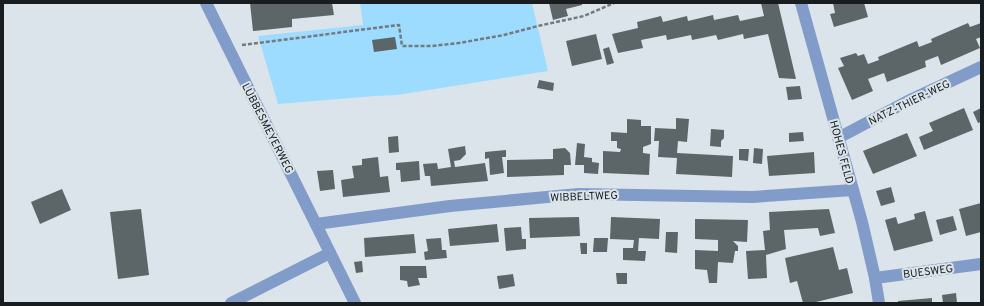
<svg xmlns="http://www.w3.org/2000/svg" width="984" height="306" font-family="Overpass,sans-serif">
	<rect width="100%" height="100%" fill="#dae4ea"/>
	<polygon fill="#9ddcff" points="360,3 532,3 548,71 397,95 375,96 278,104 258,36 363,25"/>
	<g fill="#5c6668">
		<polygon points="250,3 332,3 334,15 292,19 292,27 253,31"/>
		<polygon points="549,3 582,3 582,5 566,9 568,16 553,20"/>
		<polygon points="761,3 778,3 796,79 779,78 768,34 744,39 743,34 718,40 716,35 692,40 691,35 667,40 666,35 641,40 643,48 618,53 612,34 638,28 637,22 661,16 663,22 687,16 688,21 713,15 714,20 738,15 740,21 764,16"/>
		<polygon points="833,3 864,3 868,17 834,27 830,14 835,13"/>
		<polygon points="968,23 970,27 981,23 981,37 976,39 980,48 941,65 938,56 925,61 926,67 887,82 884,73 868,79 873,91 852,100 838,68 844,66 840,58 856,53 858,56 864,54 868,64 879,60 878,57 917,41 919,47 932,42 931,39"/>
		<polygon points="596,34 602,59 572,66 566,41"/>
		<polygon points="395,37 397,49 374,52 372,40"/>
		<polygon points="609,47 614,63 607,65 603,49"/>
		<polygon points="539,80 554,83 553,91 537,88"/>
		<polygon points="800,86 802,99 788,100 786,87"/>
		<polygon points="964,108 973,130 924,150 919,137 933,131 929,123"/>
		<polygon points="981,108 981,122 978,123 973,112"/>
		<polygon points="676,118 689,119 687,142 678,141 677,153 733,156 732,177 676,174 677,158 658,157 659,141 654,141 655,128 676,129"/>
		<polygon points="627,119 641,120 641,126 651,126 651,144 643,147 643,153 650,154 649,175 603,173 603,151 620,152 621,149 617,148 617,141 611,141 611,132 627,133"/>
		<polygon points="711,129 724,130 724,138 721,141 721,147 710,146"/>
		<polygon points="803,132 804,141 789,142 789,133"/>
		<polygon points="907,133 917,156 873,174 863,151"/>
		<polygon points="398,136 399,152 389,153 388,137"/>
		<polygon points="577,143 585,144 584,157 592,158 592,162 599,163 598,174 584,173 584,165 575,165"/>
		<polygon points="465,146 466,154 460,160 454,161 455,167 485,163 488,181 431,186 430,176 425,176 423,164 437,163 438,169 451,167 448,149"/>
		<polygon points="565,148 570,153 571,165 564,165 564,175 507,177 507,160 553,159 553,149"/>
		<polygon points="754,148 763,149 762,164 753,163"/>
		<polygon points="739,149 749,149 748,161 739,160"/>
		<polygon points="506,150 506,157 502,157 504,173 490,175 489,158 485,159 485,152"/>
		<polygon points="814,152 815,173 769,176 767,156"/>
		<polygon points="378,157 380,177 388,176 390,192 343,197 341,180 354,178 352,166 362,165 362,159"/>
		<polygon points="419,161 420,180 401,182 400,170 396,170 396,163"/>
		<polygon points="333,170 335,189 320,191 317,171"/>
		<polygon points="891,187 895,202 881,206 876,191"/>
		<polygon points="62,189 71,210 40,224 31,202"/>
		<polygon points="981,203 981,232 966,236 959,209"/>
		<polygon points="141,209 149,275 118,279 110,212"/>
		<polygon points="829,209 835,233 820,236 818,228 784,230 786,249 766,255 767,278 748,279 746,251 765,250 763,231 770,230 769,212"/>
		<polygon points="925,211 933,241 894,251 885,220 896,217 898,224 915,219 914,214"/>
		<polygon points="953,216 957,230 940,235 936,220"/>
		<polygon points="579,217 580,236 530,238 529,218"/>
		<polygon points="611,217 660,219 659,239 639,238 638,251 646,251 645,261 623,260 623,248 633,248 634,240 610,239"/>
		<polygon points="695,219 748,220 747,242 733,241 738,246 738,251 735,251 733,263 718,262 717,283 709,283 707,270 695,269 695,250 718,251 718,240 695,239"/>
		<polygon points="497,224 499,242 450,246 448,229"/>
		<polygon points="521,227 522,239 526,239 526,249 506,251 504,228"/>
		<polygon points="666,232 678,232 677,253 665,252"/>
		<polygon points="414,234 416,253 365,257 364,238"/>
		<polygon points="441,238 442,250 446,250 447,258 425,260 424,252 428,251 426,239"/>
		<polygon points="594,238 608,238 607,252 593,252"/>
		<polygon points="580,243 587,243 587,254 581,254"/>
		<polygon points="833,247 839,270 847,268 853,293 812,303 803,303 797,281 790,283 785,258"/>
		<polygon points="362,261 363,272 356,273 354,262"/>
		<polygon points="400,266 426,266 427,278 418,278 420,285 408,287 407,281 400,280"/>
		<polygon points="616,273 627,273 627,284 617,284"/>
		<polygon points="513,274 515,286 499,289 497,276"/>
		<polygon points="956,293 957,303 943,303 942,295"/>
		<polygon points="932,298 932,303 898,303 898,301"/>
	</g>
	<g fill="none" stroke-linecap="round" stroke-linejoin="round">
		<polyline stroke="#73797d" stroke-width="2.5" stroke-dasharray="4 2" stroke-linecap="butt" points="242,45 399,25 402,46 432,46 459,43 504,35 538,26 584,16 614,3"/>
		<g stroke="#819cc8" stroke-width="12">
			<polyline points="206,3 355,303"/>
			<polyline points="801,3 862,222 875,278 879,303"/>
			<polyline points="838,138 908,101 981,67"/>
			<polyline points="316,224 450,206 579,194 752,197 853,190"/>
			<polyline points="875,278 981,264"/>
			<polyline points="231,303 330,253"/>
		</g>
	</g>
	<g text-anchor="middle" stroke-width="4" stroke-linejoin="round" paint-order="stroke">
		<g font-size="11" fill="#191d1f" stroke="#dae4ea">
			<text transform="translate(909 102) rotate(-26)" y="4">NATZ-THIER-WEG</text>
			<text transform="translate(268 128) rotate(63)" y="4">LÜBBESMEYERWEG</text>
			<text transform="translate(842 152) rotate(75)" y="4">HOHES FELD</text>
			<text transform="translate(584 196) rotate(-2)" y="4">WIBBELTWEG</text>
			<text transform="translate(928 271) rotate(-7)" y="4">BUESWEG</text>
		</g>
	</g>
	<rect width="984" height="306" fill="none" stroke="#191d1f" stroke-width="8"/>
</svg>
